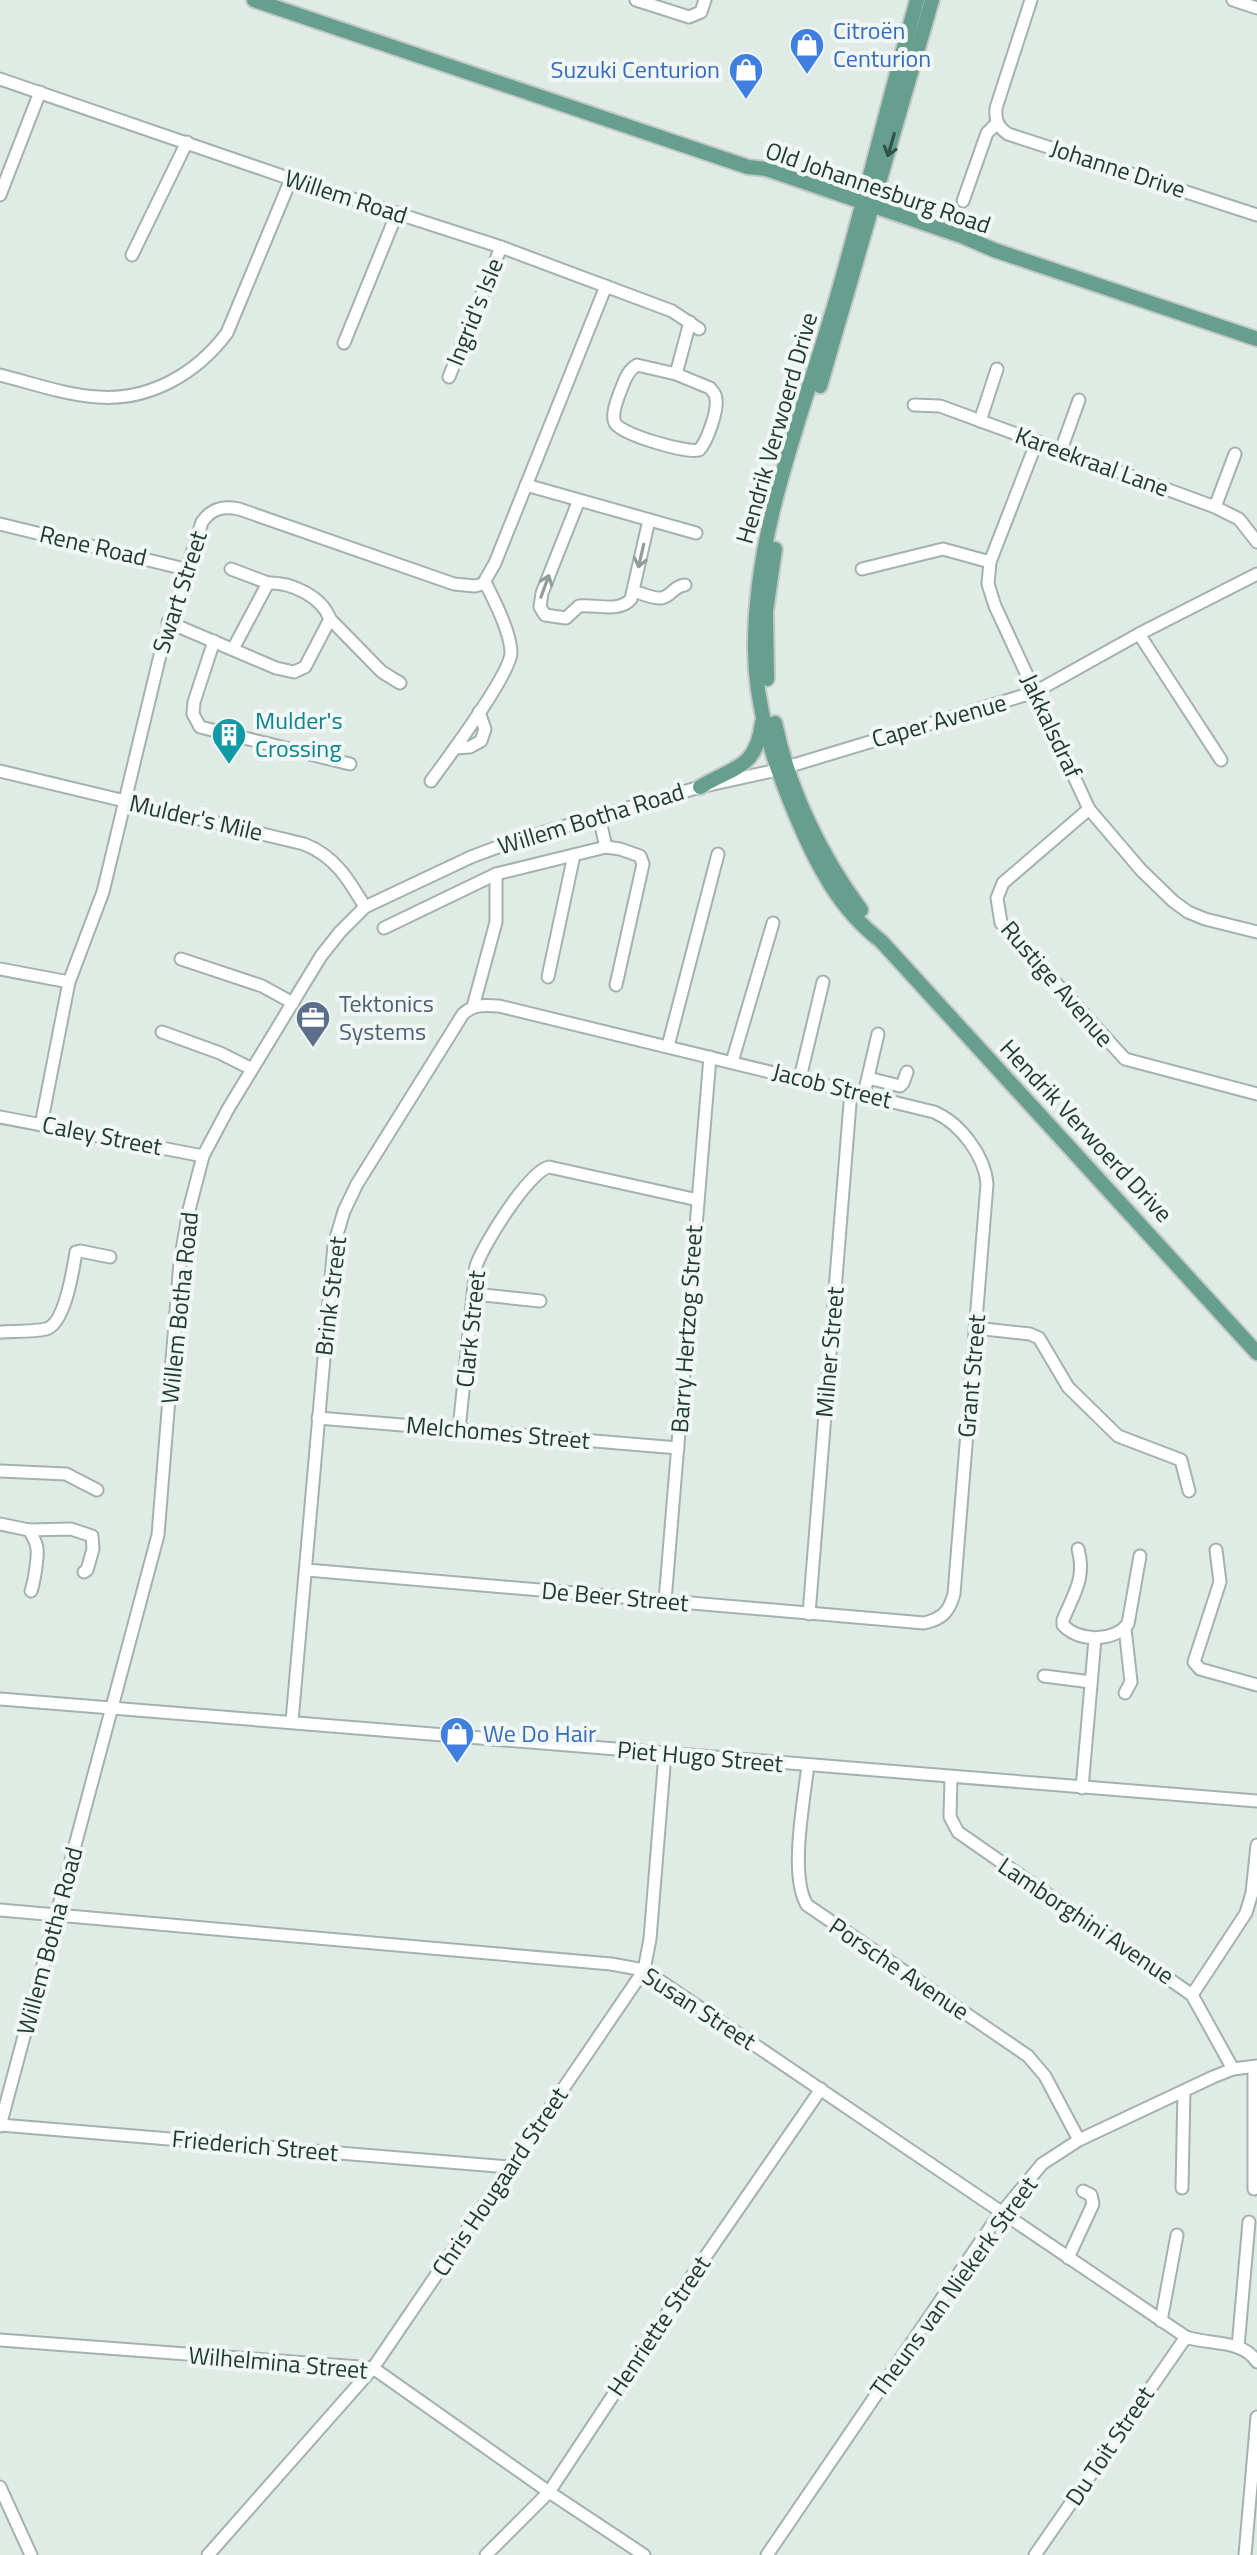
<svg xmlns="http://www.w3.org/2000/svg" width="1257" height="2555" font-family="'Titillium Web',sans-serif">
	<rect width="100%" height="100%" fill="#e0ebe5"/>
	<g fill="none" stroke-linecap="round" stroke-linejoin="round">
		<defs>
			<g id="minor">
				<polyline points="636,0 689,17 701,12 705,0"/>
				<path d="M 1031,0 L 996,108 C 995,121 998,127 1008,134 L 1257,215"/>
				<polyline points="1233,0 1257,8"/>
				<polyline points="0,79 291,179 501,247 672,311 699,329"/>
				<polyline points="0,195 40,92"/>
				<polyline points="963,201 987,133 997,123"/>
				<polyline points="132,255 187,142"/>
				<polyline points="344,343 397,213"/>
				<path d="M 637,365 L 676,374 L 710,388 C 713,392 716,394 716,399 C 718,411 707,442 699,450 C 686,453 622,435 615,423 C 611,415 617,400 620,392 C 624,382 627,371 637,365 Z"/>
				<polyline points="676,374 690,322"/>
				<path d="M 0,375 C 32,383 65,395 98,397 C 150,401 197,373 227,333 L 291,179"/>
				<polyline points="449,377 501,247"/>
				<polyline points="914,405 940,406 1215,507 1239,519 1257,542"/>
				<polyline points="980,421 997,369"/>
				<polyline points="1037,441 990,562 988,584 995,606 1089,809 1141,870 1173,901 1188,912 1205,919 1257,932"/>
				<polyline points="1061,450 1079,400"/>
				<polyline points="526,485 696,533"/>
				<path d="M 579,500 L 542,593 L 540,607 L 545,615 L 566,618 L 579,606 C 596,604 619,613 631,599 L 649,520"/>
				<polyline points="1215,507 1235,454"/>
				<polyline points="0,524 185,569"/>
				<polyline points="231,569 268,583"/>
				<polyline points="862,569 943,549 990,562"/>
				<path d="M 633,591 C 641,593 653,599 661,598 C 671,597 673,586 685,585"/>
				<polyline points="168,622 276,668 294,672 305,667 330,619"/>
				<polyline points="1139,634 1221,760"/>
				<polyline points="214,641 194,702 193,714 200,727 350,764"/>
				<path d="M 233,649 L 268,583 C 292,582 322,597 330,619 L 382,672 L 400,683"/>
				<polyline points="455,748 470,747 481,741 485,729 479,712"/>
				<path d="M 0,771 L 304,844 C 335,856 349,880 365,907"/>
				<path d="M 431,781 C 447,759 510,675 511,653 C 511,633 494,600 485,582"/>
				<polyline points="1089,809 1003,883 997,898 1001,923 1125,1059 1257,1094"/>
				<polyline points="599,817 606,847"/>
				<polyline points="384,928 496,874 606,847 620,849 640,856 643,864 616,985"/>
				<polyline points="181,959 262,986 293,1003"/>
				<polyline points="0,969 69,982"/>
				<polyline points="548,977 574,855"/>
				<polyline points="473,1007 496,922 496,874"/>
				<polyline points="162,1032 220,1053 252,1069"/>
				<polyline points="668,1046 718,854"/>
				<polyline points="732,1062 773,923"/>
				<polyline points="800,1078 823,982"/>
				<polyline points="868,1078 900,1086 903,1083 907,1072"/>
				<polyline points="864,1094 878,1034"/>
				<polyline points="0,1117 203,1156"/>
				<path d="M 41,1125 L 69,982 L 103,892 L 162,647 L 202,522 C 212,508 223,506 239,509 L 454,584 L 475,586 L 483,584 L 495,563 L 606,286"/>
				<polyline points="474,1294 540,1301"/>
				<polyline points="975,1328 1030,1334 1039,1338 1068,1387 1118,1436 1181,1460 1189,1491"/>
				<path d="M 0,1332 C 14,1331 32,1332 46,1329 C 65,1324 73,1270 76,1252 L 80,1251 L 110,1257"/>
				<polyline points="318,1418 678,1448"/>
				<path d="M 459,1429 L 476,1266 C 483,1245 529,1171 549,1167 L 698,1200"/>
				<polyline points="0,1471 66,1474 97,1490"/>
				<path d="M 0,1524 L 29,1530 C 32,1535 37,1543 37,1549 C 38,1558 34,1583 31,1591"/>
				<polyline points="29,1530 71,1529 92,1536 93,1549 87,1570 84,1572"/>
				<path d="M 1078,1549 C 1086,1578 1074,1593 1063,1620 L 1063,1625 C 1079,1642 1113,1642 1128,1624 L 1140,1556"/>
				<polyline points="1216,1550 1220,1582 1194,1662 1200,1669 1257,1685"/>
				<polyline points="665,1601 710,1057"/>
				<polyline points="809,1614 851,1091"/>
				<polyline points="1125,1628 1131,1682 1125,1693"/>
				<polyline points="1044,1676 1091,1682"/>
				<polyline points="0,1699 1257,1801"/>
				<path d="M 292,1721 L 334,1245 L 344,1211 L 357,1184 L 463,1014 C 474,1004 484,1005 499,1006 L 934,1112 C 960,1123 985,1156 987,1184 L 954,1594 C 949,1612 942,1619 924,1623 L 307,1570"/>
				<path d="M 808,1765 C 804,1800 789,1876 807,1905 L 1028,2056 L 1045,2076 L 1079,2140"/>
				<polyline points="951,1777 950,1817 958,1832 1192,1995 1233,2069"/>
				<polyline points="1082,1788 1095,1639"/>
				<path d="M 0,1910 L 611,1964 L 644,1970 L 1186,2337 C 1208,2345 1243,2339 1257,2362"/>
				<polyline points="1192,1995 1246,1913 1252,1893 1257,1845"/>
				<polyline points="0,2125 509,2167"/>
				<polyline points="0,2126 158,1535 180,1262 189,1210 203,1156 228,1109 321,956 340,932 365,907 471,857 511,842 700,787 777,770 1035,692 1139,634 1257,574"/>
				<polyline points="1182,2188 1184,2091"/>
				<polyline points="1254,2189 1254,2072"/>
				<polyline points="1068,2258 1093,2204 1091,2195 1083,2191"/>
				<polyline points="1161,2321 1177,2235"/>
				<polyline points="0,2340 373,2368 549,2492 644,2555"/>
				<polyline points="1238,2347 1249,2222"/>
				<polyline points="0,2487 31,2555"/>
				<polyline points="208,2555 373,2368 644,1970 650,1939 665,1754"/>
				<polyline points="486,2555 549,2492 690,2279 821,2089"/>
				<polyline points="767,2555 994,2222 1042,2164 1079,2140 1213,2077 1233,2069 1257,2066"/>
				<polyline points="1035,2555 1186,2337"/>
				<polyline points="1245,2555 1257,2417"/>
			</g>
			<g id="major">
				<polyline points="254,0 748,167 766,169 964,237 994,250 1257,339"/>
				<path d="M 917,0 C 889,99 865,199 837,297 C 804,411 754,528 755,649 C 755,707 774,764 797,818 C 816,864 840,910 881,941 L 1257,1353"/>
				<polyline points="820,386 932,0"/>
				<polyline points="767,679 766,611 775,549"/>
				<path d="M 775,723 C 789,790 821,856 861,910"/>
				<path d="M 700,787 C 735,766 756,769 762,723"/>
			</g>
		</defs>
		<use href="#minor" stroke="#a3b2ac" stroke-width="15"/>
		<use href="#major" stroke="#c1c8c6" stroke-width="18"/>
		<use href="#minor" stroke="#fff" stroke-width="11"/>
		<use href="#major" stroke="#669f8e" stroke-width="14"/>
	</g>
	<defs><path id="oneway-shaft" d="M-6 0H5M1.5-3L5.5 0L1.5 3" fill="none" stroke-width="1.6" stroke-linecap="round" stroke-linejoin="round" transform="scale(2)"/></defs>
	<use stroke="#32534a" href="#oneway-shaft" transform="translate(891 145) rotate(106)"/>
	<g stroke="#909c99">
		<use href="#oneway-shaft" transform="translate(641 556) rotate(103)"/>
		<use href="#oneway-shaft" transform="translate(545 586) rotate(-70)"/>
	</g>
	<defs>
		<symbol id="shop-pin" viewBox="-11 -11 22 30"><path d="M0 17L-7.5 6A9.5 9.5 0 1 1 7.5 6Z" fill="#3f7fe0" stroke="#f0f7f4"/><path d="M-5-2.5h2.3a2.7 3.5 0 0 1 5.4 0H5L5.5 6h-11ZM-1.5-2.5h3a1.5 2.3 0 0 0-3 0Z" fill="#fff"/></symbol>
		<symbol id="building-pin" viewBox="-11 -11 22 30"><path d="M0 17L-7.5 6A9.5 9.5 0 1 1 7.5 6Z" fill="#0f9aa8" stroke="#f0f7f4"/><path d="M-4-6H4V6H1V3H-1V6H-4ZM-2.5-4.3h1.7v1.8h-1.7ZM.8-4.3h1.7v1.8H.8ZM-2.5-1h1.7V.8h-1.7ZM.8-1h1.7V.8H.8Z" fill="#fff"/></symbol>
		<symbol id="office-pin" viewBox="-11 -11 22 30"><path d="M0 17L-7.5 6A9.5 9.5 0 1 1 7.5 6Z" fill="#5c6f8a" stroke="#f0f7f4"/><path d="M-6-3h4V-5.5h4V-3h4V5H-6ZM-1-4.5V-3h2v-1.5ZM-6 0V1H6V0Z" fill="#fff"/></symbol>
	</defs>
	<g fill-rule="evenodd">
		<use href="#shop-pin" x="787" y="25" width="40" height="54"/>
		<use href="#shop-pin" x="726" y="50" width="40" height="54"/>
		<use href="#building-pin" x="209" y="715" width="40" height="54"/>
		<use href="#office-pin" x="293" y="998" width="40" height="54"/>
		<use href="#shop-pin" x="437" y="1714" width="40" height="54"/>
	</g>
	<g text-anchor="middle" stroke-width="8" stroke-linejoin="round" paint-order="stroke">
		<g font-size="24" fill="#366cbe" stroke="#f0f7f4" text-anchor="start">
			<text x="833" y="39">Citroën<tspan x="833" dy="28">Centurion</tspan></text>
			<text x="720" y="78" text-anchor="end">Suzuki Centurion</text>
			<text x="483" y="1742">We Do Hair</text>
		</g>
		<g font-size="24" fill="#213a33" stroke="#f0f7f4">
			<text transform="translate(1118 169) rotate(18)" y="8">Johanne Drive</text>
			<text transform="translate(878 188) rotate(19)" y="8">Old Johannesburg Road</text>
			<text transform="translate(346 197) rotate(18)" y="8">Willem Road</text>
			<text transform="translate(475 312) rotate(-68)" y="8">Ingrid's Isle</text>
			<text transform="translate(777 428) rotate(-74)" y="8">Hendrik Verwoerd Drive</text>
			<text transform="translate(1092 462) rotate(20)" y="8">Kareekraal Lane</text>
			<text transform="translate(93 546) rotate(13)" y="8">Rene Road</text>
			<text transform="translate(180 592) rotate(-72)" y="8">Swart Street</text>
			<text transform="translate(939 721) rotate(-16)" y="8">Caper Avenue</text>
			<text transform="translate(1051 726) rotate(65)" y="8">Jakkalsdraf</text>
			<text transform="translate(196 818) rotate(13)" y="8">Mulder's Mile</text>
			<text transform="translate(591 819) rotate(-17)" y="8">Willem Botha Road</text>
			<text transform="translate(1057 984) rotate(49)" y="8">Rustige Avenue</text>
			<text transform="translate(832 1086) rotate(14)" y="8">Jacob Street</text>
			<text transform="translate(1086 1131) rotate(47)" y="8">Hendrik Verwoerd Drive</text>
			<text transform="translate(102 1136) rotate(11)" y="8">Caley Street</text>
			<text transform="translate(331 1296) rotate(-83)" y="8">Brink Street</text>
			<text transform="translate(180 1308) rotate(-84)" y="8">Willem Botha Road</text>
			<text transform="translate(471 1329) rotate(-84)" y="8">Clark Street</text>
			<text transform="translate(687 1329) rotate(-86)" y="8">Barry Hertzog Street</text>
			<text transform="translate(830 1352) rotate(-85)" y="8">Milner Street</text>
			<text transform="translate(972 1376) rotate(-85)" y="8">Grant Street</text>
			<text transform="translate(498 1433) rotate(5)" y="8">Melchomes Street</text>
			<text transform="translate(615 1597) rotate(5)" y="8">De Beer Street</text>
			<text transform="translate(700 1757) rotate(5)" y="8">Piet Hugo Street</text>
			<text transform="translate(1086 1921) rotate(34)" y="8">Lamborghini Avenue</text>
			<text transform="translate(50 1941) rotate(-75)" y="8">Willem Botha Road</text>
			<text transform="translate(899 1969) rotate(34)" y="8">Porsche Avenue</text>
			<text transform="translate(699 2009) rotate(33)" y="8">Susan Street</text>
			<text transform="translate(255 2146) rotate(5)" y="8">Friederich Street</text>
			<text transform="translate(500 2182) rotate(-56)" y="8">Chris Hougaard Street</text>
			<text transform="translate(954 2287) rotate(-54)" y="8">Theuns van Niekerk Street</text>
			<text transform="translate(659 2326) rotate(-56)" y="8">Henriette Street</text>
			<text transform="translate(278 2363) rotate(5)" y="8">Wilhelmina Street</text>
			<text transform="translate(1110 2446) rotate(-56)" y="8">Du Toit Street</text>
		</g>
		<g font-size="24" fill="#0d838f" stroke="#f0f7f4" text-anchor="start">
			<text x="255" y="729">Mulder's<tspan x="255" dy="28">Crossing</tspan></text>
		</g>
		<g font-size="24" fill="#4e5e75" stroke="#f0f7f4" text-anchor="start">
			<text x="339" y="1012">Tektonics<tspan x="339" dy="28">Systems</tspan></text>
		</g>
	</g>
</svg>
